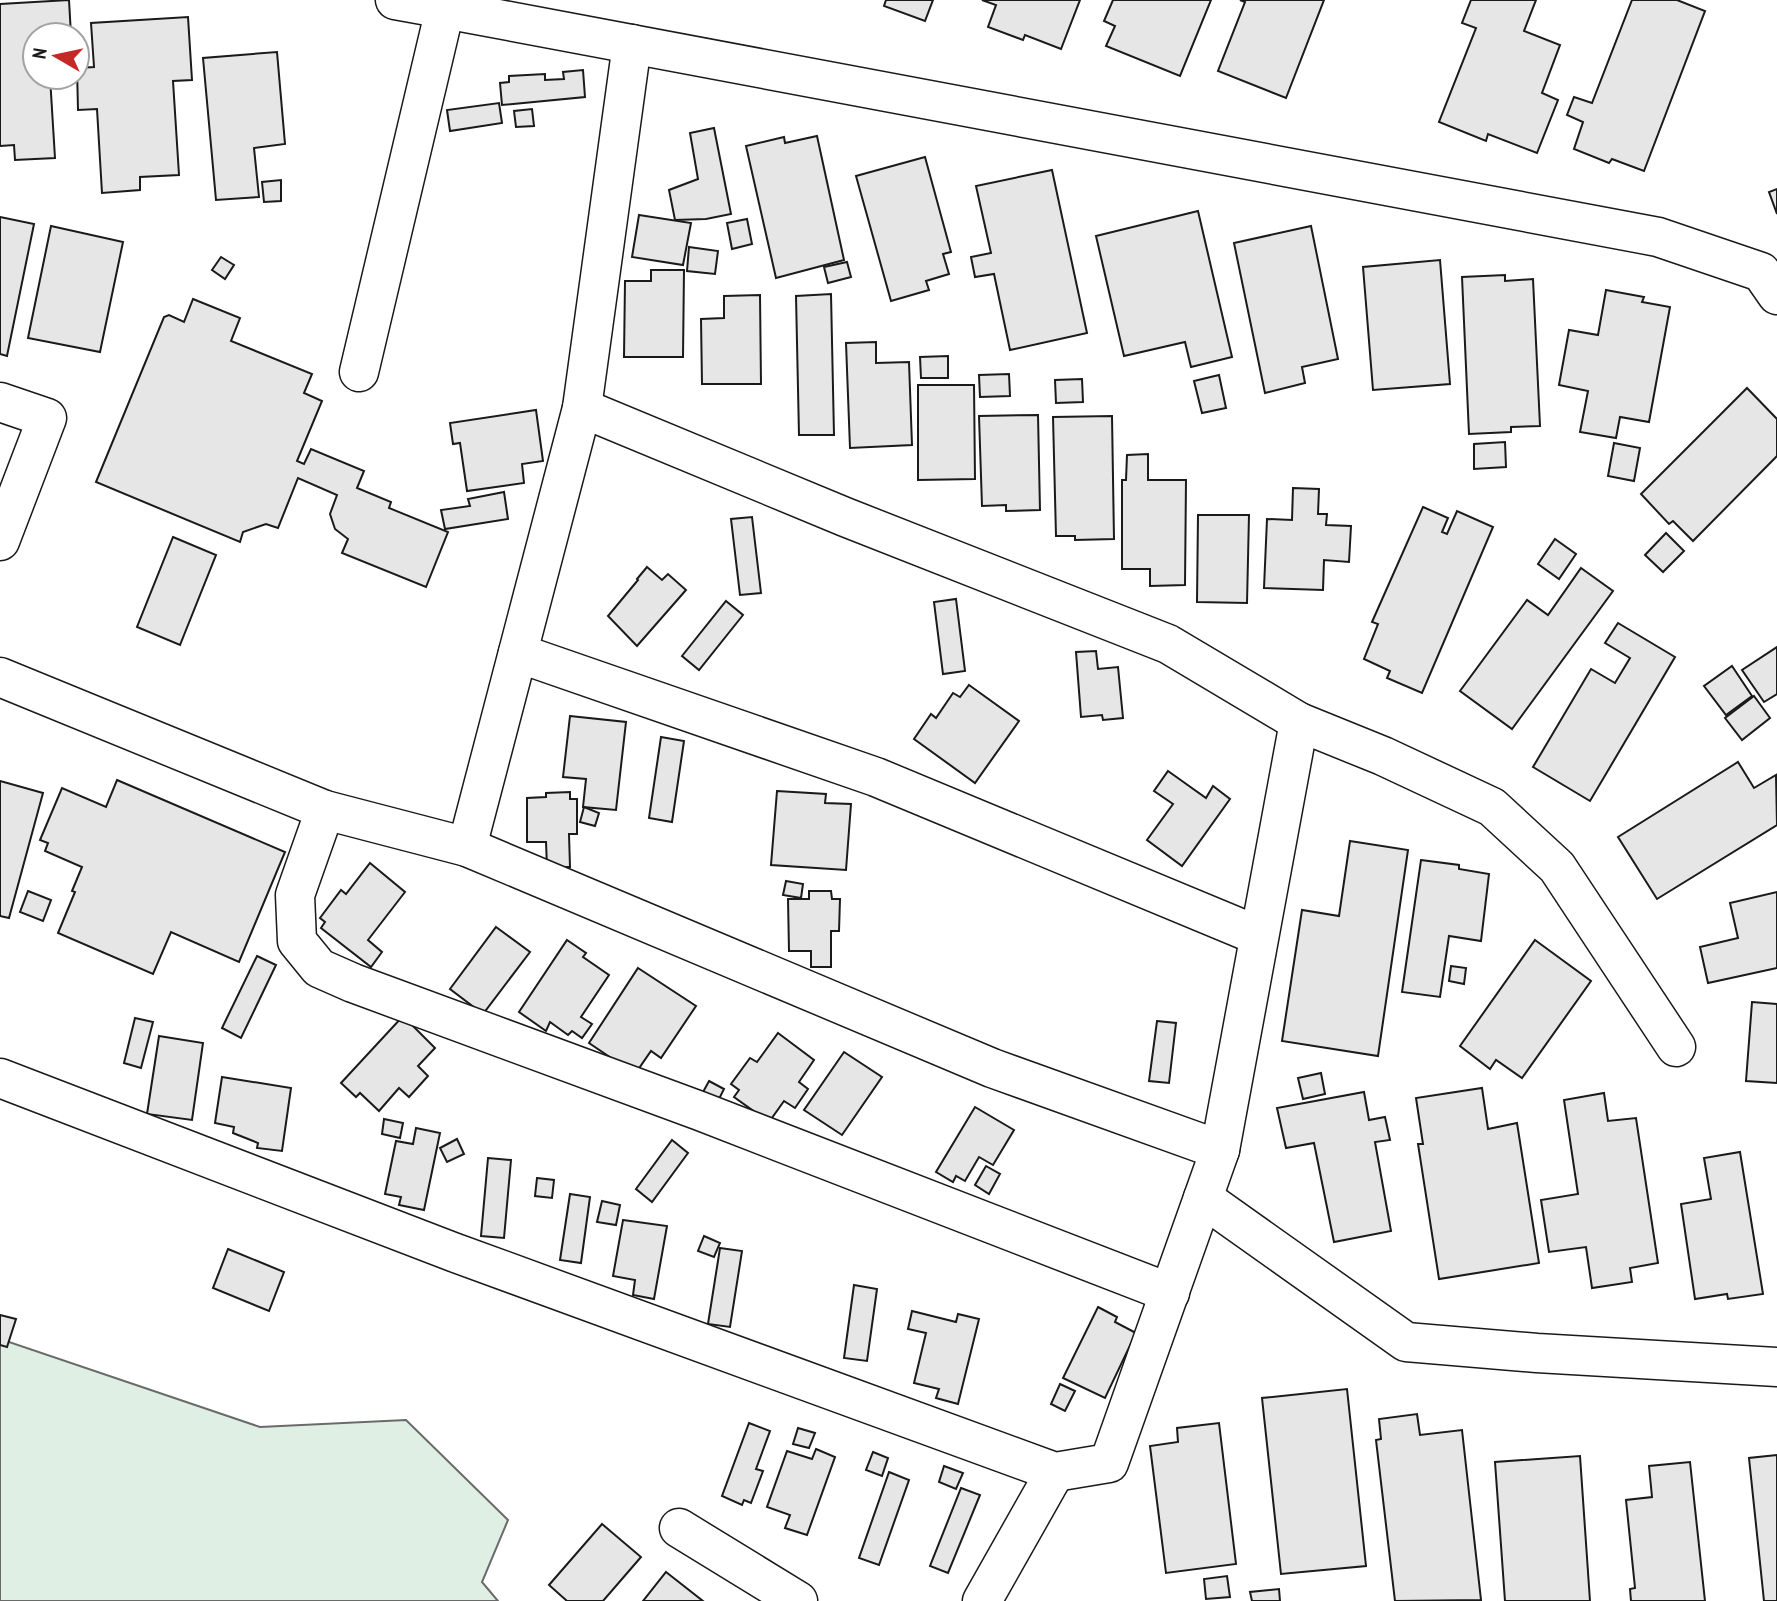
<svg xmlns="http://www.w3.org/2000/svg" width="1777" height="1601" font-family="'PT Sans Narrow',sans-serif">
	<rect width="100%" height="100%" fill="#fff"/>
	<polygon fill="#e0efe3" stroke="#6a6a6a" stroke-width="2" points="0,1339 260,1427 406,1420 508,1520 482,1582 498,1601 0,1601"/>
	<g fill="#e6e6e6" stroke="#1a1a1a" stroke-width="2">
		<polygon points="69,0 71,35 35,35 35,77 50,77 55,158 15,160 14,145 0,146 0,4"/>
		<polygon points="886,0 933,0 925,21 884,6"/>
		<polygon points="982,0 1080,0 1061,49 1025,35 1023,40 988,27 996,5"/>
		<polygon points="1113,0 1211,0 1180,76 1106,46 1115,26 1104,21"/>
		<polygon points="1240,0 1324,0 1286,98 1218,71 1245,2"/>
		<polygon points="1471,0 1536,0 1524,31 1560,45 1542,93 1558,100 1537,153 1488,134 1486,141 1439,122 1476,28 1462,23"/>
		<polygon points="1632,0 1677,0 1705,11 1644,171 1612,159 1609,163 1574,149 1583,122 1567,115 1574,97 1592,103"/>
		<polygon points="188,17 192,80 173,81 179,175 140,177 140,190 102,193 97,109 78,110 77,68 94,67 91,23"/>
		<polygon points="277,52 285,144 254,148 259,197 216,200 203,58"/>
		<polygon points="583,70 585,97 502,105 500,83 509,82 509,76 545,74 545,80 564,79 563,72"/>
		<polygon points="499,103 502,123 450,131 447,110"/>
		<polygon points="532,109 534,126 516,127 514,111"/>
		<polygon points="714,128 731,214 706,219 675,220 669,190 698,179 690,133"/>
		<polygon points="817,136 844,260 776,278 746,146 784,137 785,143"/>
		<polygon points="925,157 951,252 943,254 949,274 926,281 929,290 891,301 856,176"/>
		<polygon points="1052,170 1087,333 1010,350 994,274 975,277 971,257 991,253 976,186"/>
		<polygon points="281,180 281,201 264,202 262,182"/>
		<polygon points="1777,189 1777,214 1769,192"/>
		<polygon points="1198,211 1232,357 1191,367 1185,342 1124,356 1096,236"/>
		<polygon points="639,215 691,223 683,265 632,257"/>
		<polygon points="0,217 34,224 7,356 0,354"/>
		<polygon points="747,219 752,244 732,249 727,223"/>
		<polygon points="51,226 123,242 100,352 28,338"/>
		<polygon points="1311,226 1338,359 1302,367 1305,383 1265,393 1234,243"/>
		<polygon points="689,247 718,251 715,274 687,271"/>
		<polygon points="221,257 234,265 225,279 212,270"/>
		<polygon points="1440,260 1450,384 1373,390 1363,267"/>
		<polygon points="847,262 851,277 828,283 824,267"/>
		<polygon points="651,270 684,270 683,357 624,357 625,281 651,281"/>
		<polygon points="1505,275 1505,281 1533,279 1540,426 1511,427 1511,432 1469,434 1462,277"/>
		<polygon points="1606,290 1644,297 1642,302 1670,307 1649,422 1620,417 1616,438 1580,432 1588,391 1559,385 1569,330 1598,335"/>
		<polygon points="831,294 834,435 799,435 796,296"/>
		<polygon points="760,295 761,384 702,384 701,319 724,318 724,296"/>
		<polygon points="193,299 240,318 231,341 312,374 304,393 322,401 297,461 304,464 311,449 364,471 357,488 391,502 389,508 448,532 426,587 342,553 348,539 335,529 330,514 337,495 298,478 278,528 266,524 243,532 240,542 96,482 164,317 169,315 184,322"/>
		<polygon points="876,342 876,363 909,362 912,445 850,448 846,343"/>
		<polygon points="948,356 948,378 921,378 920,357"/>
		<polygon points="1009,374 1010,396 980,397 979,375"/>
		<polygon points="1219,375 1226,408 1202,413 1194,381"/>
		<polygon points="1082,379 1083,402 1056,403 1055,380"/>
		<polygon points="918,385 974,385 975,479 918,480"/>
		<polygon points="1747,388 1777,419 1777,456 1693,541 1673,521 1669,524 1641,494"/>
		<polygon points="536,410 543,461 522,464 524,483 467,491 460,443 453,444 450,423"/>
		<polygon points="1038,415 1040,510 1006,511 1006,505 982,506 979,416"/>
		<polygon points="1112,416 1114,539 1075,540 1075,536 1056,536 1053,417"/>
		<polygon points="1505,442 1506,467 1474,469 1474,444"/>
		<polygon points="1614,443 1640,448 1634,481 1608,476"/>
		<polygon points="1148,454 1148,480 1186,480 1185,585 1150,586 1150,569 1122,569 1122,480 1126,480 1127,455"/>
		<polygon points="1293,488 1319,489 1318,514 1327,514 1326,525 1351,526 1349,562 1324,560 1323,590 1264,588 1267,519 1292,520"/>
		<polygon points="504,492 508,519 445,529 441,510 470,506 468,499"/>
		<polygon points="1423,507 1448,518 1442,532 1447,534 1457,511 1493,527 1422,693 1387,678 1390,671 1364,659 1378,624 1372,622"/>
		<polygon points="1198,515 1249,515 1247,603 1197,602"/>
		<polygon points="752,517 761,593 740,595 731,519"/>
		<polygon points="1666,533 1684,551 1663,572 1645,555"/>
		<polygon points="173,537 216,555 180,645 137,627"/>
		<polygon points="1555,539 1576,554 1559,579 1538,564"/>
		<polygon points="647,567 662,580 668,574 686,590 637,646 608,616 638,580 637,579"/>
		<polygon points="1581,568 1613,591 1512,729 1460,691 1527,600 1548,615"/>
		<polygon points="956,599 965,671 943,674 934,602"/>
		<polygon points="726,601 743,615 699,670 682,656"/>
		<polygon points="1618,623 1675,657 1590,801 1533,767 1591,669 1615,683 1630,658 1605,643"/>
		<polygon points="1777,647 1777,694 1764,702 1742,670"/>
		<polygon points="1096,651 1098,669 1118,667 1123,718 1103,720 1102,715 1081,717 1076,652"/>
		<polygon points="1732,666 1752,696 1726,715 1704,686"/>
		<polygon points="969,685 1019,721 975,783 914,739 931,714 936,718 953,693 960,697"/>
		<polygon points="1754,696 1770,718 1742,740 1725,718"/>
		<polygon points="570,716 626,722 616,810 583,807 586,779 563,777"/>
		<polygon points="661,737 684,741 672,822 649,818"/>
		<polygon points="1738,762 1754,788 1776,775 1777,825 1657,899 1618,837"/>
		<polygon points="1168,771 1206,798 1213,786 1230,799 1182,866 1147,840 1173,804 1154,791"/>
		<polygon points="117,780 285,852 239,962 171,932 153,974 58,933 75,892 72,891 82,867 45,851 48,843 40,840 62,788 106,807"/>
		<polygon points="0,781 43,793 9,918 0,916"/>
		<polygon points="777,791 826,794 825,803 851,804 846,870 771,865"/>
		<polygon points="570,792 570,799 577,799 577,834 569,834 570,867 547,867 546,842 527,842 527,798 546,797 546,793"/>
		<polygon points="584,807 599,813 595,826 580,822"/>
		<polygon points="1350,841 1408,850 1378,1056 1282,1041 1302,910 1339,916"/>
		<polygon points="1421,860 1459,865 1459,869 1489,874 1481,941 1449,936 1440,997 1402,992"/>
		<polygon points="370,863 405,892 368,940 382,952 371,967 321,928 325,922 320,918 341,890 346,894"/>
		<polygon points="786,881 803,884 801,898 783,895"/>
		<polygon points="28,891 51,900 43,921 20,912"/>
		<polygon points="809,891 831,891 832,899 840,899 839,931 831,931 831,967 811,967 811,951 789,951 788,899 809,899"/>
		<polygon points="1777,892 1777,968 1708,983 1700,947 1738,938 1730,903"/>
		<polygon points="496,927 530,952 483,1014 450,989"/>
		<polygon points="567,940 586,953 583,957 609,975 581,1017 592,1024 582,1038 572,1031 568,1035 550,1022 546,1031 519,1012"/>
		<polygon points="1535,940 1591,981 1522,1078 1496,1060 1490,1069 1460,1046"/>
		<polygon points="257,956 276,965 241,1038 222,1028"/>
		<polygon points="1451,966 1466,968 1464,984 1449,981"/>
		<polygon points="638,968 696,1006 661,1058 651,1051 635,1074 589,1043"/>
		<polygon points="1752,1002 1777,1004 1777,1083 1746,1081"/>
		<polygon points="403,1016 435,1048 418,1066 428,1076 409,1097 399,1088 379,1111 360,1093 356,1097 341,1083"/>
		<polygon points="135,1018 153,1022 141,1068 124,1063"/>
		<polygon points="1157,1021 1176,1023 1169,1083 1149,1081"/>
		<polygon points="778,1033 814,1060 799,1082 808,1089 795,1108 784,1101 769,1122 734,1097 739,1090 731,1084 750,1058 757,1062"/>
		<polygon points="159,1036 203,1043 192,1120 147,1114"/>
		<polygon points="844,1052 882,1077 842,1135 804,1110"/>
		<polygon points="1321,1073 1325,1094 1303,1099 1298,1078"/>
		<polygon points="222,1077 291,1088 282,1151 257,1148 258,1143 233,1133 234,1127 215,1123"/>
		<polygon points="709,1081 724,1089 717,1103 702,1094"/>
		<polygon points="1482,1088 1488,1129 1517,1123 1539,1263 1439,1279 1418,1144 1423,1144 1416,1098"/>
		<polygon points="1364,1092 1369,1120 1385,1117 1390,1140 1375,1142 1391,1231 1334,1242 1314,1143 1286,1148 1277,1108"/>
		<polygon points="1604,1093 1608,1121 1636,1118 1658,1263 1630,1268 1632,1282 1592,1288 1586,1247 1549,1252 1541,1200 1578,1194 1564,1100"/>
		<polygon points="975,1107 1014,1130 993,1165 979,1157 965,1181 956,1176 953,1182 936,1172"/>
		<polygon points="384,1119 403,1123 400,1138 382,1134"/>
		<polygon points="416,1128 440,1133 424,1210 399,1205 401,1197 385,1194 396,1141 413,1144"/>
		<polygon points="457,1139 464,1154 447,1162 440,1148"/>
		<polygon points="672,1140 688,1153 652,1202 636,1189"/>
		<polygon points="1740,1152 1763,1294 1728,1299 1727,1294 1695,1299 1681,1204 1711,1199 1704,1158"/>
		<polygon points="488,1158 511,1160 504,1238 481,1236"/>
		<polygon points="986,1166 1000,1174 989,1194 975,1185"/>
		<polygon points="537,1178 554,1180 552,1198 535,1196"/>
		<polygon points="570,1194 590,1197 581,1263 560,1260"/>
		<polygon points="602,1201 620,1205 616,1225 597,1222"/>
		<polygon points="623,1220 667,1226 654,1299 633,1295 635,1280 613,1276"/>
		<polygon points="704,1236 720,1243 714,1257 698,1251"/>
		<polygon points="720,1248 742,1251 730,1327 708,1324"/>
		<polygon points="228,1249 284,1272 269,1311 213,1288"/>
		<polygon points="854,1285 877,1289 867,1361 844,1358"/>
		<polygon points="1098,1307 1117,1317 1115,1322 1136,1333 1105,1398 1063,1378"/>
		<polygon points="912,1311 956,1322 958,1314 979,1319 958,1404 936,1398 939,1389 914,1383 926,1333 908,1329"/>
		<polygon points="0,1315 16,1319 7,1347 0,1345"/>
		<polygon points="1060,1384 1075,1391 1065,1411 1051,1404"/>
		<polygon points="1347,1389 1366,1566 1281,1574 1262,1398"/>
		<polygon points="1417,1414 1420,1435 1462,1430 1481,1600 1395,1601 1376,1440 1381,1439 1379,1419"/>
		<polygon points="749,1423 770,1431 756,1469 763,1471 751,1503 744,1500 742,1505 722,1496"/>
		<polygon points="1219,1423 1236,1564 1166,1573 1150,1446 1178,1442 1177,1428"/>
		<polygon points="798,1428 815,1433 809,1448 793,1444"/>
		<polygon points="816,1449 835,1457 807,1535 785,1528 790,1515 767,1507 787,1451 812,1459"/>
		<polygon points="873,1452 888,1458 882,1476 866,1470"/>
		<polygon points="1777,1455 1777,1601 1764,1601 1749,1458"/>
		<polygon points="1580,1456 1590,1601 1505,1601 1495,1462"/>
		<polygon points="1690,1462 1705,1601 1631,1601 1630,1589 1635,1588 1626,1500 1652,1497 1649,1466"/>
		<polygon points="944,1466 963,1473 956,1489 939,1482"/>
		<polygon points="889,1472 909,1480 879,1565 859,1558"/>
		<polygon points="961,1488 980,1495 948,1573 930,1566"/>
		<polygon points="602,1524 641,1557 603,1601 567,1601 549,1585"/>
		<polygon points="666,1572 703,1601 643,1601"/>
		<polygon points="1227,1576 1230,1597 1206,1599 1204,1579"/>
		<polygon points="1279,1589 1280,1601 1252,1601 1250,1592"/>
	</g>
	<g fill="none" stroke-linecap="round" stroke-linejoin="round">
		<defs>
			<g id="minor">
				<polyline points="445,9 1658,237 1761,272 1777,295"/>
				<polyline points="359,372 445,9 395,0"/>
				<polyline points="0,402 47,418 0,541"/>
				<polyline points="582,408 632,44"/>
				<polyline points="518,653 876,777 1259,936"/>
				<polyline points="0,677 325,810 467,847 992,1068 1220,1150 1109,1463 1055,1472 453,1252 0,1078"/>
				<polyline points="1299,722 1383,756 1492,807 1557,867 1676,1047"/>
				<polyline points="325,810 295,895 297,941 319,968 353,983 700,1111 1170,1293"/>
				<polyline points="467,847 582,408 845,517 1168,644 1299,722 1220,1150"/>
				<polyline points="1203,1198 1406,1342 1537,1353 1777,1367"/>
				<polyline points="679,1528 798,1601"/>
				<polyline points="982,1601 1055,1472"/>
			</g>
		</defs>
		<use href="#minor" stroke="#1a1a1a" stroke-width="41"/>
		<use href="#minor" stroke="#fff" stroke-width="38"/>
	</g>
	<g transform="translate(56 56) rotate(279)"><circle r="33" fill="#ffffff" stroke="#a3a3a3" stroke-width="2"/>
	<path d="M0-5L12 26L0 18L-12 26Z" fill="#c62828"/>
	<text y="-10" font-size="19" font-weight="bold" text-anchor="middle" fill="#1a1a1a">N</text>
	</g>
</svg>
